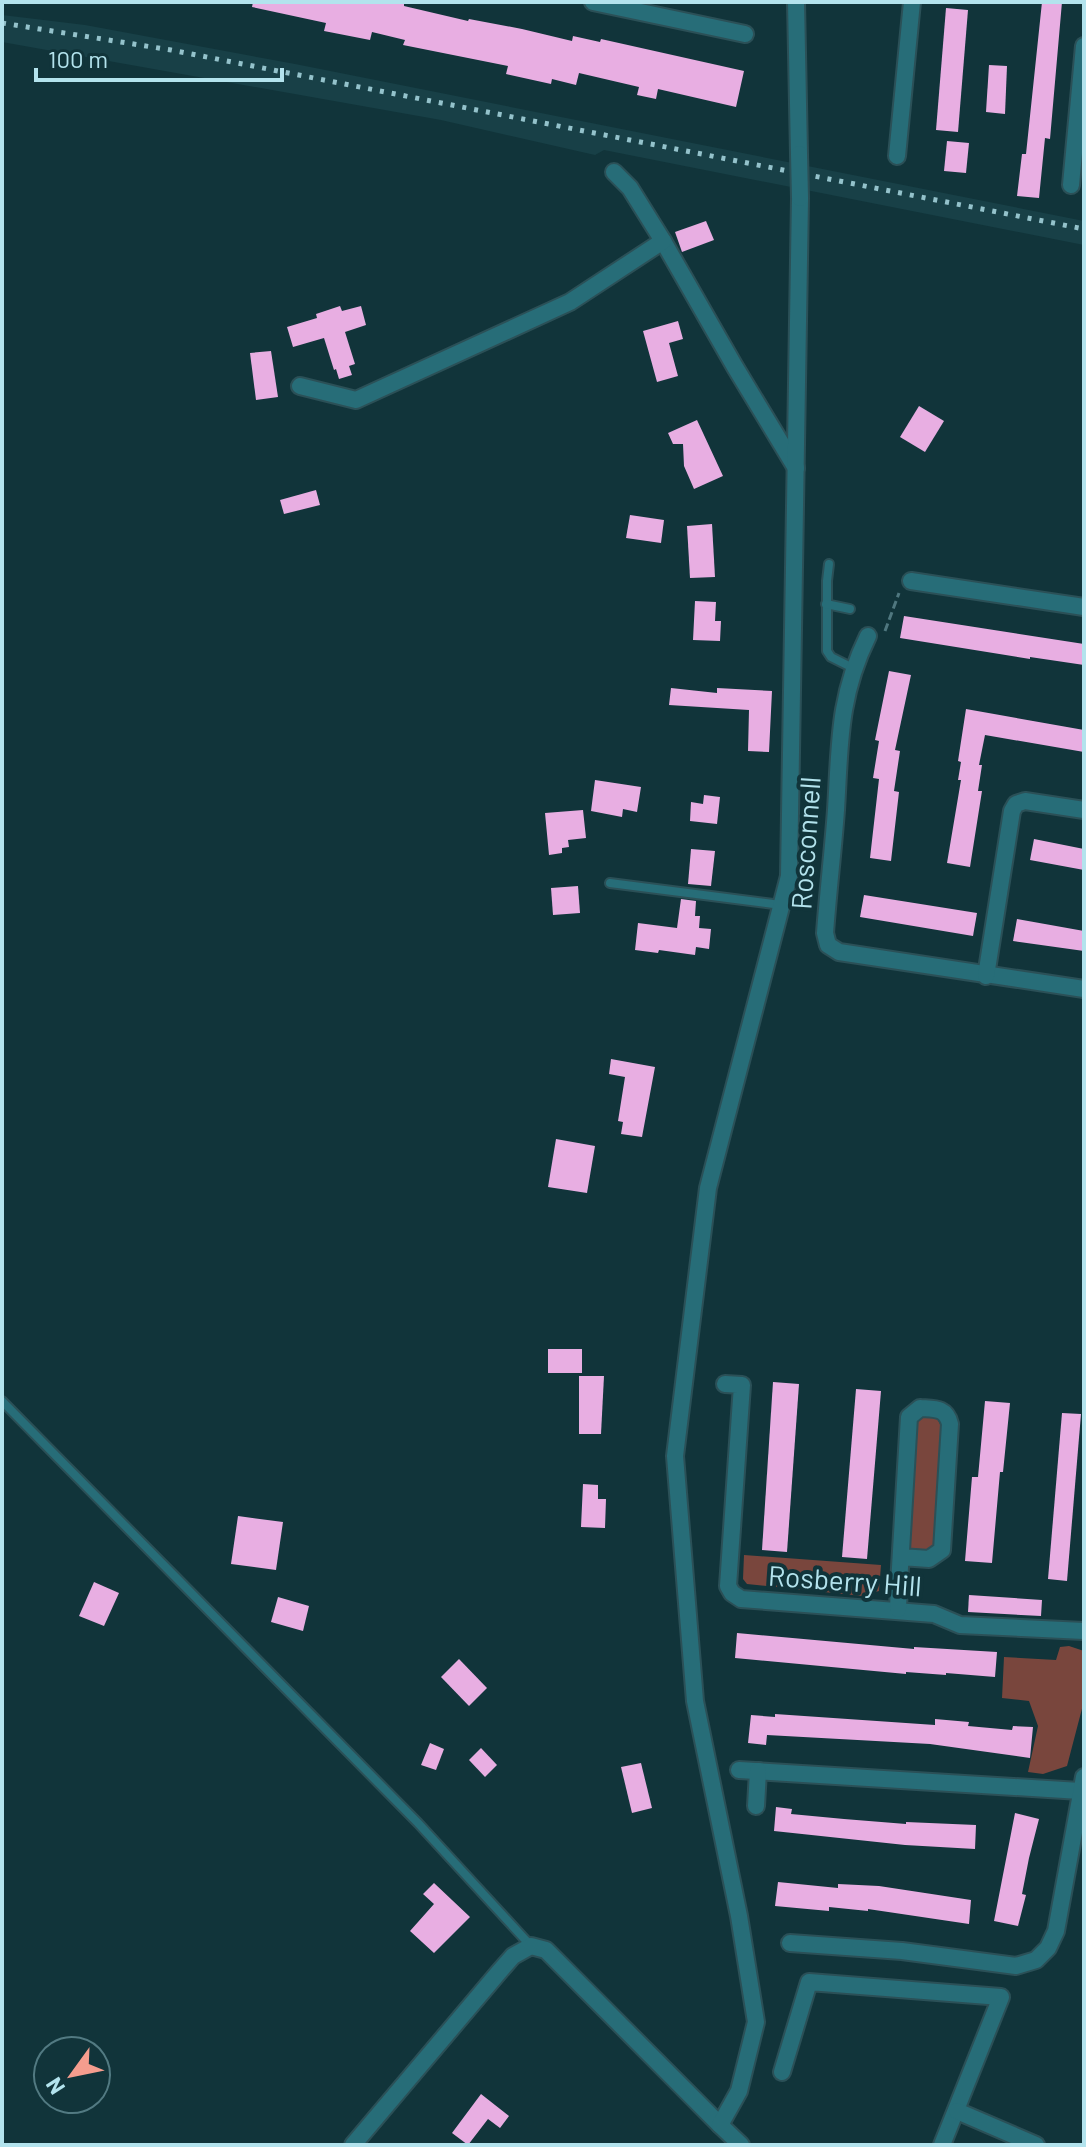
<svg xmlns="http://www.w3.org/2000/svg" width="1086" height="2147" font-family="Barlow,sans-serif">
	<rect width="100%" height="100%" fill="#11343a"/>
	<polygon fill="#184047" points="2,15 85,25 295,64 1084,221 1084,245 604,150 595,155 441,120 2,42"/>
	<g fill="#79463d">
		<polygon points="924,1416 936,1416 941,1426 942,1435 935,1543 927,1553 914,1552 908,1545 916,1422"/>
		<polygon points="744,1555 881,1565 879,1591 862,1596 747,1584 743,1579"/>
		<polygon points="1069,1646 1084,1651 1084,1701 1067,1766 1043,1774 1028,1772 1038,1726 1029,1701 1002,1698 1004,1657 1056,1660 1060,1647"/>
	</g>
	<g fill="#e8aee2">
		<polygon points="253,2 404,2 404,6 468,21 469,19 522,29 572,41 573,36 600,42 601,39 744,71 736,107 658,89 656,99 637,95 639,87 579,73 576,85 552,79 551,84 506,74 508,66 403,45 405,40 372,32 370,40 324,31 326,23 252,7"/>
		<polygon points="1042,2 1062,2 1050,139 1045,138 1039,198 1017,196 1022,154 1026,154"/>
		<polygon points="946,8 968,10 958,132 936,130"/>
		<polygon points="989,65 1007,66 1005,114 986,112"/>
		<polygon points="947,141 969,143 966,173 944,171"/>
		<polygon points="706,221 714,240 682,252 675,232"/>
		<polygon points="340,306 342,311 361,306 366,325 345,332 355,364 349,366 352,375 339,379 336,369 334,370 324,338 293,347 287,327 317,318 316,314"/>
		<polygon points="678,321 683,339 669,343 678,376 657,382 643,331"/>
		<polygon points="271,351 278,397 256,400 250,353"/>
		<polygon points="919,406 944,421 925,452 900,437"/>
		<polygon points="697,420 723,476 694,489 684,466 683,444 673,444 668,433"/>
		<polygon points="316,490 320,505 284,514 280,500"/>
		<polygon points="630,515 664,520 661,543 626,538"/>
		<polygon points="712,524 715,577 690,578 687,526"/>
		<polygon points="695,601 716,602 715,621 721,621 720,641 693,640"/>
		<polygon points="904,616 1084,644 1084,665 1030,657 1030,659 900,638"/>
		<polygon points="889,671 911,675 895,750 900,751 894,791 899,792 891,861 870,858 879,779 873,778 879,741 875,740"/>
		<polygon points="671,688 717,693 717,688 772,691 769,752 748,751 749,710 669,705"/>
		<polygon points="966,709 1084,730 1084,752 985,735 979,765 982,765 978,791 982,791 970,867 947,863 961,780 958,780 961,762 958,761"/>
		<polygon points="595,780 641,787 637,812 623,809 622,817 591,811"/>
		<polygon points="704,795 720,797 717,824 690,821 691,802 703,804"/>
		<polygon points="583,810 586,838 568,840 569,847 562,848 562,853 549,855 545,813"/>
		<polygon points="1034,839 1084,849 1084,870 1030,860"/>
		<polygon points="691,849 715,851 711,886 688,884"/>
		<polygon points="578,886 580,913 553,915 551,888"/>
		<polygon points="864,895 977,913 973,936 860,917"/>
		<polygon points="681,899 696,901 695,916 700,916 699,928 711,929 709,949 696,947 695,955 659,950 658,953 635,950 638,923 677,928"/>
		<polygon points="1017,919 1084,931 1084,951 1013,941"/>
		<polygon points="611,1059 655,1067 642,1137 621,1134 623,1122 618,1121 625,1077 609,1074"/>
		<polygon points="556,1139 595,1146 587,1193 548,1187"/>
		<rect x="548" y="1349" width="34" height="24"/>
		<polygon points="579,1376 604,1376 601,1434 579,1434"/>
		<polygon points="773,1382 799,1384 787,1552 762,1550"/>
		<polygon points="856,1389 881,1391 867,1559 842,1557"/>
		<polygon points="985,1401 1010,1403 1003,1472 1000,1472 992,1563 965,1561 972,1477 978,1477"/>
		<polygon points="1062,1413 1081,1414 1067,1581 1048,1579"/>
		<polygon points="583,1484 598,1485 598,1499 606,1499 605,1528 581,1527"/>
		<polygon points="238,1516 283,1522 276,1570 231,1564"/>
		<polygon points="94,1582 119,1593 104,1626 79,1616"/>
		<polygon points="969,1595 1042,1600 1041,1616 968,1612"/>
		<polygon points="278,1597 309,1606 303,1631 271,1622"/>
		<polygon points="737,1633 914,1649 914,1647 997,1652 995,1677 946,1673 946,1675 906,1672 906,1674 735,1658"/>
		<polygon points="459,1659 487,1688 469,1706 441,1677"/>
		<polygon points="775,1714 935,1725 935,1719 969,1722 968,1726 1012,1730 1013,1726 1033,1727 1030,1758 930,1744 767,1735 766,1745 748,1743 751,1715 775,1717"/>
		<polygon points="430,1743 444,1749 436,1770 421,1765"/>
		<polygon points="481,1748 497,1765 485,1777 469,1760"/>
		<polygon points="641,1763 652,1808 632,1813 621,1767"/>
		<polygon points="776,1807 792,1809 791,1814 844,1819 906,1824 906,1822 976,1825 975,1849 905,1845 774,1831"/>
		<polygon points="1015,1813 1039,1819 1029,1858 1022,1894 1026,1895 1018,1926 994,1921"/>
		<polygon points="778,1882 838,1888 838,1884 879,1886 971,1900 969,1924 868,1909 868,1911 829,1907 829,1911 775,1906"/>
		<polygon points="434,1883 470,1917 434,1953 410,1931 434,1904 423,1894"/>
		<polygon points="481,2094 509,2116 500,2128 488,2119 468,2145 452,2133"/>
	</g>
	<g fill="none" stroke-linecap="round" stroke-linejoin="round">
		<defs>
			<g id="service">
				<polyline points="829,564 827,581 827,651 831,657 853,668"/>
				<polyline points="826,604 850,609"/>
				<polyline points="610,883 781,905"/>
				<polyline points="2,1401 418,1823 531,1946"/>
			</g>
			<g id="minor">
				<polyline points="593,2 745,34"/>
				<polyline points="796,2 799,154"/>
				<polyline points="897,156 912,2"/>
				<polyline points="1071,185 1084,46"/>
				<polyline points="663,241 735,367 796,468"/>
				<polyline points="300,386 356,400 570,302 663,241 630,188 614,172"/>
				<polyline points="911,581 1084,607"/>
				<path d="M 868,636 C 838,697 840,745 836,810 C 833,851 828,892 825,933 L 828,945 L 839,952 L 1084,989"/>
				<polyline points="986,976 1012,811 1016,804 1025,801 1084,810"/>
				<polyline points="725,1384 742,1385 728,1586 732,1593 741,1599 934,1614 960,1625 1084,1631"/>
				<path d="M 898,1609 L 899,1584 L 909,1417 L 920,1408 C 934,1409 946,1407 950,1424 L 942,1550 L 929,1559 L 901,1557"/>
				<polyline points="739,1770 1080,1791"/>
				<polyline points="756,1806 758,1771"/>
				<polyline points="790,1943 902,1951 1016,1966 1036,1960 1048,1948 1056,1931 1084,1777"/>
				<polyline points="782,2072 809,1982 1001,1997 942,2145"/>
				<polyline points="957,2111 1036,2145"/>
				<polyline points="353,2145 499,1972 513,1956 531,1946 546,1950 720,2125"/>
				<polyline points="741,2145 720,2125 739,2091 756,2022 739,1916 695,1701 675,1456 708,1188 789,876 800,198"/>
			</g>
		</defs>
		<use href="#service" stroke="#2b5057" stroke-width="12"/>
		<use href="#minor" stroke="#2b5057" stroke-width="20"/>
		<polyline stroke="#4f777f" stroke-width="3" stroke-dasharray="8 4" stroke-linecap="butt" points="885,631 899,593"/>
		<use href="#service" stroke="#276d78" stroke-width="8"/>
		<use href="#minor" stroke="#276d78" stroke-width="16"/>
		<polyline stroke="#94c2cb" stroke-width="5" stroke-dasharray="4 8" stroke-linecap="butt" points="2,23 171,50 1084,229"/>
		<defs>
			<polyline id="minor-bridge" points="799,154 800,198"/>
		</defs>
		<use href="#minor-bridge" stroke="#2b5057" stroke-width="20" stroke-linecap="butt"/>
		<use href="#minor-bridge" stroke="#276d78" stroke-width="16"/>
	</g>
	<g text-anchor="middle" stroke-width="8" stroke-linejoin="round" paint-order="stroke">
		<g font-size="28" fill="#b3e3ed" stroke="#11343a">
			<text transform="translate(806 843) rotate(-86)" y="10">Rosconnell</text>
			<text transform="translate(845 1581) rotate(4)" y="10">Rosberry Hill</text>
		</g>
	</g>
	<rect width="1086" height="2147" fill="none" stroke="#b3e3ed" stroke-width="8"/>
	<g transform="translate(72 2075) rotate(237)"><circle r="38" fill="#11343a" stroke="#527a82" stroke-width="2"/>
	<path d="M0-6L14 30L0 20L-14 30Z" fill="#f59d8e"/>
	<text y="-12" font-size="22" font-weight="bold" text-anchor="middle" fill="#b3e3ed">N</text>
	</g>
	<path d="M36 68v12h246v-12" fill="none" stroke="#b3e3ed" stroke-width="4"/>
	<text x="48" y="68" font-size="24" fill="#b3e3ed" stroke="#11343a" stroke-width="6" paint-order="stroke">100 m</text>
</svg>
